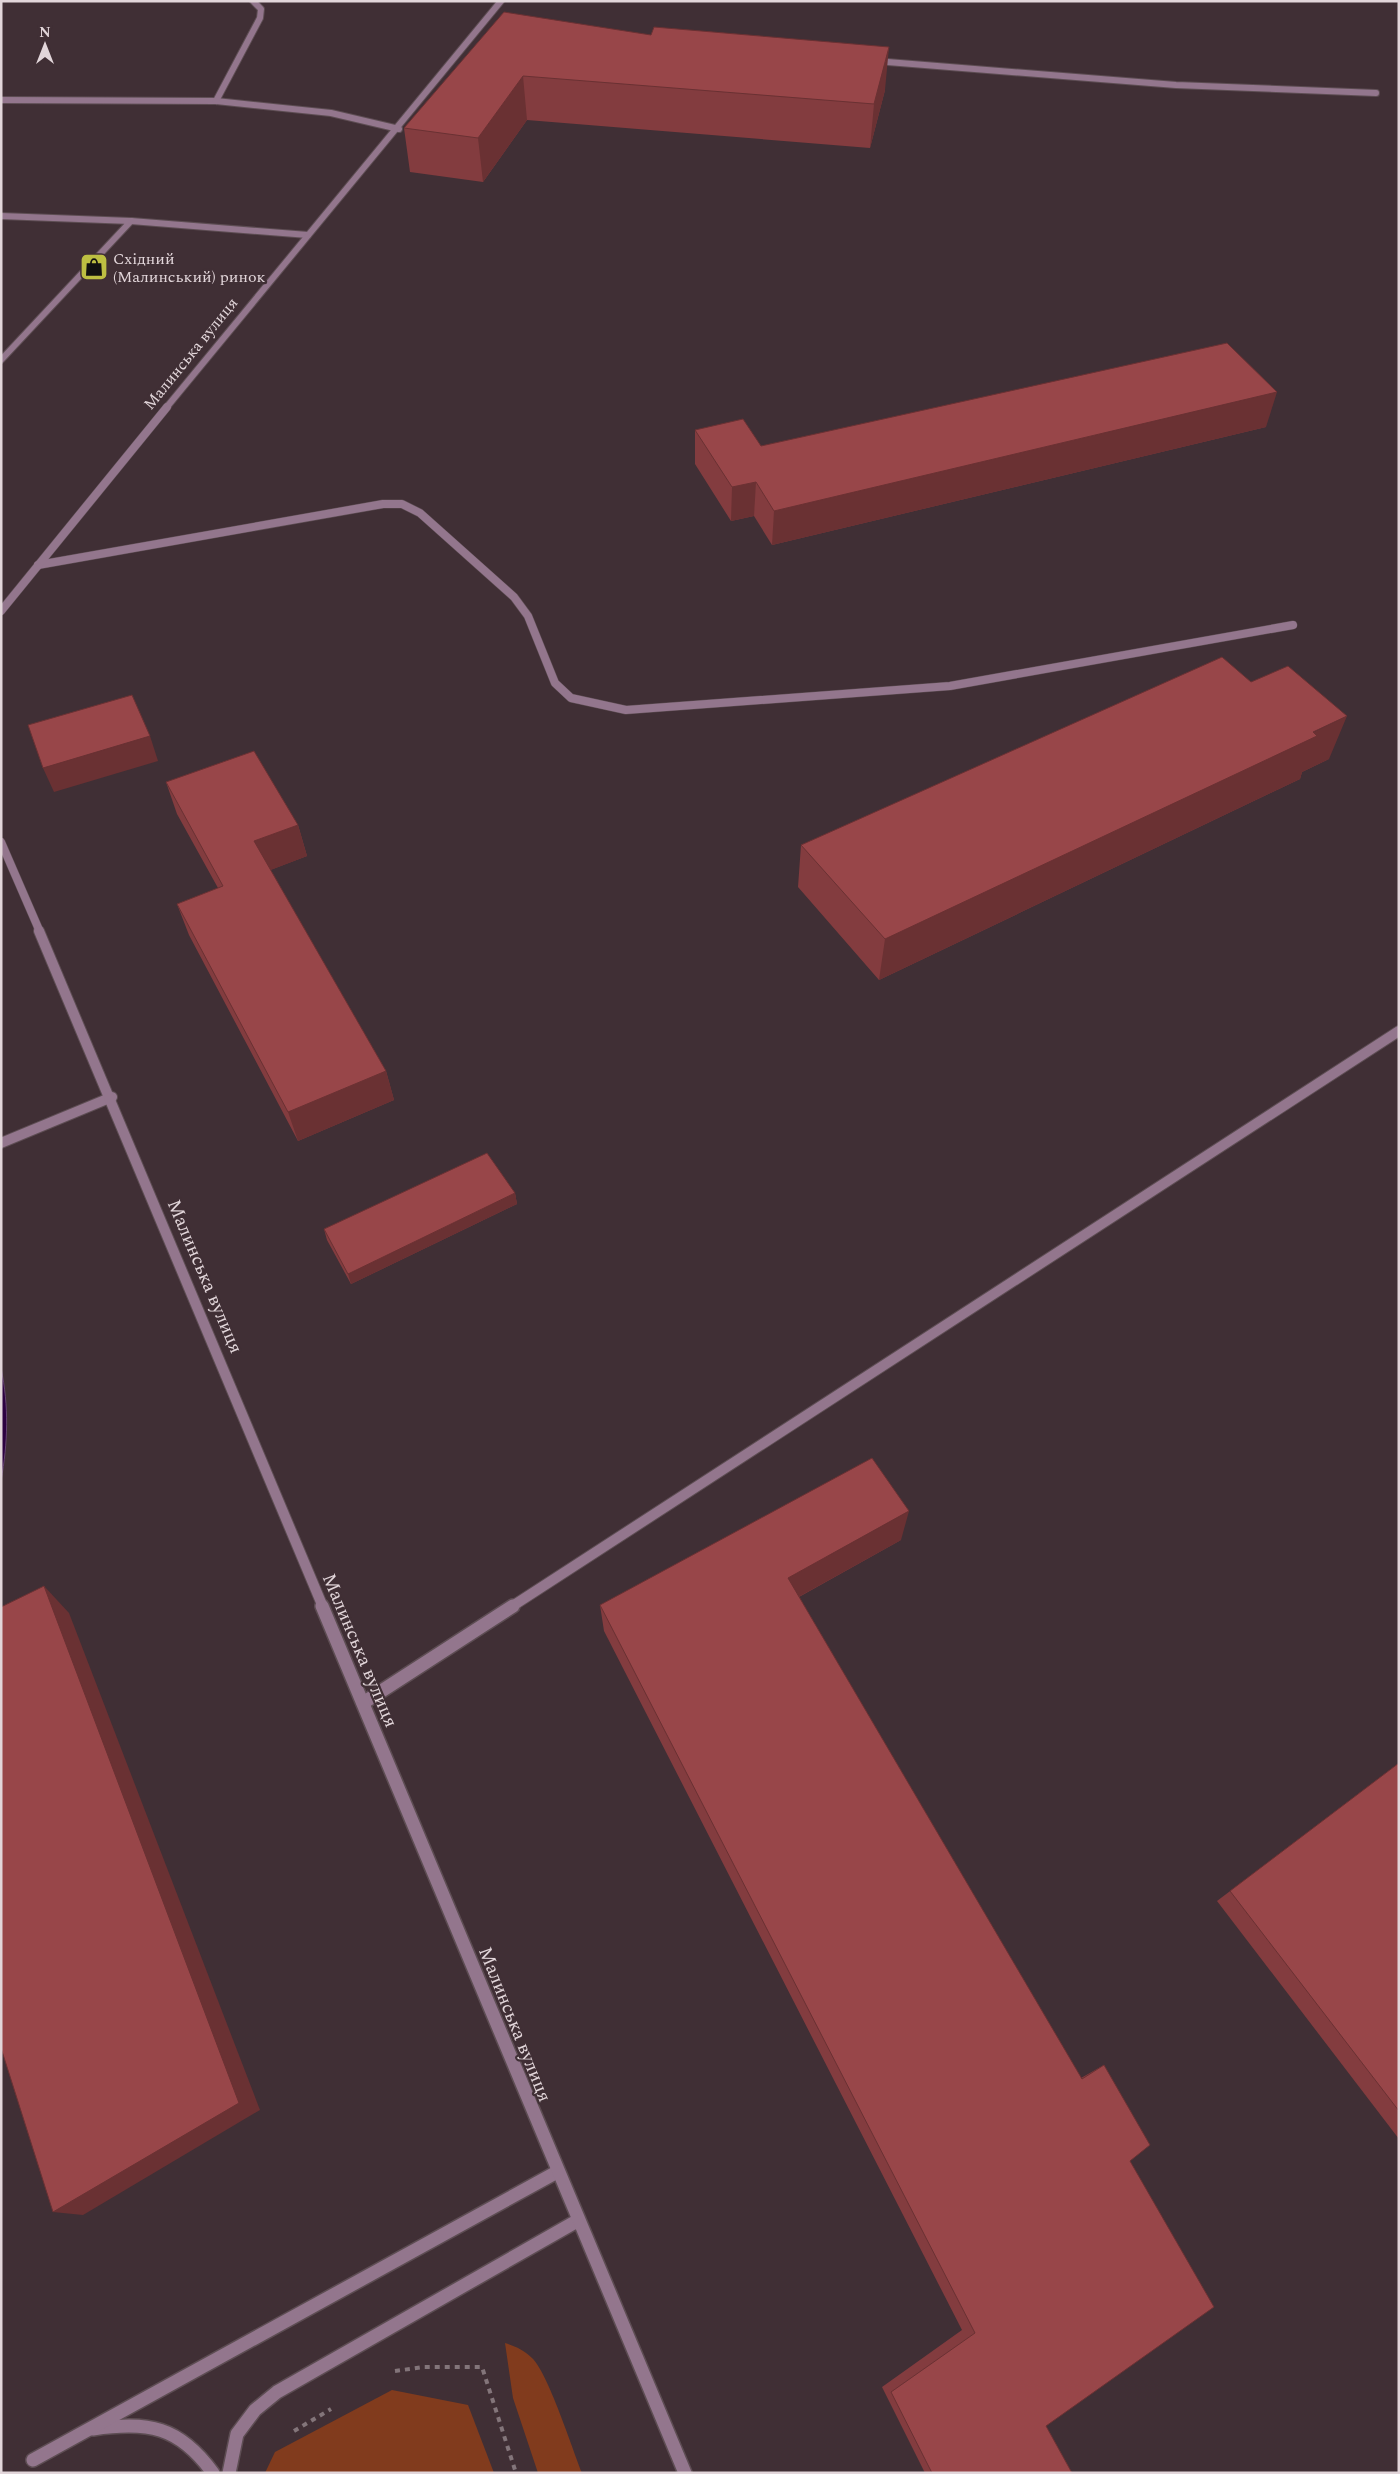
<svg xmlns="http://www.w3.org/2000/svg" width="1400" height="2474" font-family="Spectral,serif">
	<rect width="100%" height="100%" fill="#402f35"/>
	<g fill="#813b1d">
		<path d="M 505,2343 C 515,2346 524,2350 532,2358 C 548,2373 572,2448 582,2473 L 538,2473 L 513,2398 Z"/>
		<polygon points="392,2390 468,2405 494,2473 265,2473 275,2452"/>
	</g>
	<path fill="#2d0241" stroke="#63426f" d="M 1,1368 C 9,1406 8,1442 1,1481 Z"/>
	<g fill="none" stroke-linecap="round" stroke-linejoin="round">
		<defs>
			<g id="service-far3">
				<polyline points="875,61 1176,85 1376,93"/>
				<polyline points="1,100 216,101 331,113 399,129"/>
				<polyline points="216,101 260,18 261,9 253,1"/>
				<polyline points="1,216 131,221 1,360"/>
				<polyline points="131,221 308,235"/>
			</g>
			<polyline id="service-far2" points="38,565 383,504 402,504 420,513 514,597 528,616 555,683 571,698 626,710 950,686 1293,625"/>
			<g id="service-far1">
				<polyline points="1,1143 112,1097"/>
				<polyline points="511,1607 1399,1031"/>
			</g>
			<g id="service">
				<polyline points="363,1703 513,1606"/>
				<path d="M 93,2429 C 148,2421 179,2426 213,2473"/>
				<polyline points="33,2460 557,2172"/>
				<polyline points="229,2473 237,2434 255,2410 277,2392 577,2221"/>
			</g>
			<polyline id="minor-far3" points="166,408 501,1"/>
			<g id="minor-far2">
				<polyline points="1,611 167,407"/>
				<polyline points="1,842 40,932"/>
			</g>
			<polyline id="minor-far1" points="39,931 323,1607"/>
			<polyline id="minor" points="322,1606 685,2473"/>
		</defs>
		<use href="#service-far3" stroke="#5d4d53" stroke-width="8"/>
		<use href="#service-far2" stroke="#5d4d53" stroke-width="9"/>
		<use href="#service-far1" stroke="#5d4d53" stroke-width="12"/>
		<use href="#service" stroke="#5d4d53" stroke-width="16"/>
		<use href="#minor-far3" stroke="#5d4d53" stroke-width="8"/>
		<use href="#minor-far2" stroke="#5d4d53" stroke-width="9"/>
		<use href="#minor-far1" stroke="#5d4d53" stroke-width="12"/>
		<use href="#minor" stroke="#5d4d53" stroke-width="16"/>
		<g stroke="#83757a" stroke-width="4" stroke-dasharray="5 5" stroke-linecap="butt">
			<polyline points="395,2371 424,2367 482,2367 516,2473"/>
			<polyline points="294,2431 331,2409"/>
		</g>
		<use href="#service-far3" stroke="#93768d" stroke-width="6"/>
		<use href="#service-far2" stroke="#93768d" stroke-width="8"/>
		<use href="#service-far1" stroke="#93768d" stroke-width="10"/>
		<use href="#service" stroke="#93768d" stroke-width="13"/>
		<use href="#minor-far3" stroke="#93768d" stroke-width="6"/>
		<use href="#minor-far2" stroke="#93768d" stroke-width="8"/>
		<use href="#minor-far1" stroke="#93768d" stroke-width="10"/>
		<use href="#minor" stroke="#93768d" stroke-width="13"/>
	</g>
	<g fill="#833c3f">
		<polygon points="504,12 885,90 870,148 527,120 483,182 410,172 404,128"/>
		<polygon points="1266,427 772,545 754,516 731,521 695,464 695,430 761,446"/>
		<polygon points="1329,759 1302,772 1300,779 879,980 798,887 801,845"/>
		<polygon points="166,782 298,825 307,856 270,870 386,1071 394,1100 298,1141 189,935 177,904 218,888 177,814"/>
		<polygon points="515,1193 517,1204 351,1284 327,1240 324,1229"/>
		<polygon points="901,1540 799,1597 1081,2078 1104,2065 1130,2161 1046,2426 1072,2473 925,2473 882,2387 962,2330 604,1631 600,1605"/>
		<polygon points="1399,1763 1399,2139 1217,1901"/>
	</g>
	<g fill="#6a3133">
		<polygon points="889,47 885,90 870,148 874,104"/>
		<polygon points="523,76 527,120 483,182 478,138"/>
		<polygon points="1277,392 1266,427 772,545 774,511"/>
		<polygon points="756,482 754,516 731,521 732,487"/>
		<polygon points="1347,716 1329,759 1302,772 1300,779 879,980 885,939"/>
		<polygon points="150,736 158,761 54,792 43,768"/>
		<polygon points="298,825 307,856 263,873 254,841"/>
		<polygon points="386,1071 394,1100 298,1141 288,1112"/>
		<polygon points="515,1193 517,1204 351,1284 348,1274"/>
		<polygon points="909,1511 901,1540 784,1605 788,1578"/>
		<polygon points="44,1586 69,1613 260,2110 83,2215 53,2212"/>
	</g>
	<g fill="#984649" stroke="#6a3133">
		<polygon points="504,12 651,35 654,27 889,47 874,104 523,76 478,138 404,128"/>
		<polygon points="1227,343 1277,392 774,511 756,482 732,487 695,430 743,419 761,446"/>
		<polygon points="1222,657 1251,682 1288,666 1347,716 1313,732 1317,736 885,939 801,845"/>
		<polygon points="132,695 150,736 43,768 28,725"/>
		<polygon points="254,751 298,825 254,841 386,1071 288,1112 177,904 223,886 166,782"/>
		<polygon points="487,1153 515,1193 348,1274 324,1229"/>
		<polygon points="872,1458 909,1511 788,1578 1082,2079 1104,2065 1150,2145 1130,2161 1214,2307 1046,2426 1072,2473 932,2473 891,2392 975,2333 600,1605"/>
		<polygon points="44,1586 239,2103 53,2212 1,2048 1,1607"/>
		<polygon points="1399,1763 1399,2111 1230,1891"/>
	</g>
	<defs>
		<symbol id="shop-square" viewBox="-11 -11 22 22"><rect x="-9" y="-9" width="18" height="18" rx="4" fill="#bdbf42" stroke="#402f35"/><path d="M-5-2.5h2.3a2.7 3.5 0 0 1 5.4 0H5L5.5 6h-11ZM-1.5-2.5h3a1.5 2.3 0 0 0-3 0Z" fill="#111"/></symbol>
	</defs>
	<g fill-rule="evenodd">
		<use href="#shop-square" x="78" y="251" width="32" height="32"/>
	</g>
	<g text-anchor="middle" stroke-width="4.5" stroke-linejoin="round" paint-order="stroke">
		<g font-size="16" fill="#e2d6da" stroke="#402f35" text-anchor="start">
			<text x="113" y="264">Східний<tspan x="113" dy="18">(Малинський) ринок</tspan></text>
		</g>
		<g font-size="16" fill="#e2d6da" stroke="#402f35">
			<text transform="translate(190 353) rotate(-51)" y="6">Малинська вулиця</text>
		</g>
		<g font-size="19" fill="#e2d6da" stroke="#402f35">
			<text transform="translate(206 1276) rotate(67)" y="7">Малинська вулиця</text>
			<text transform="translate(361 1650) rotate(67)" y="7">Малинська вулиця</text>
			<text transform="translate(516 2024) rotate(68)" y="7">Малинська вулиця</text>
		</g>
	</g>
	<rect width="1400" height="2474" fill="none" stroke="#e2d6da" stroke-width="5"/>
	<g transform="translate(45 45)" stroke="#402f35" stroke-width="4" paint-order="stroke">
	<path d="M0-4L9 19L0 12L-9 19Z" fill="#e2d6da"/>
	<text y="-8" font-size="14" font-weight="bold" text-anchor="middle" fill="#e2d6da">N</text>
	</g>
</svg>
